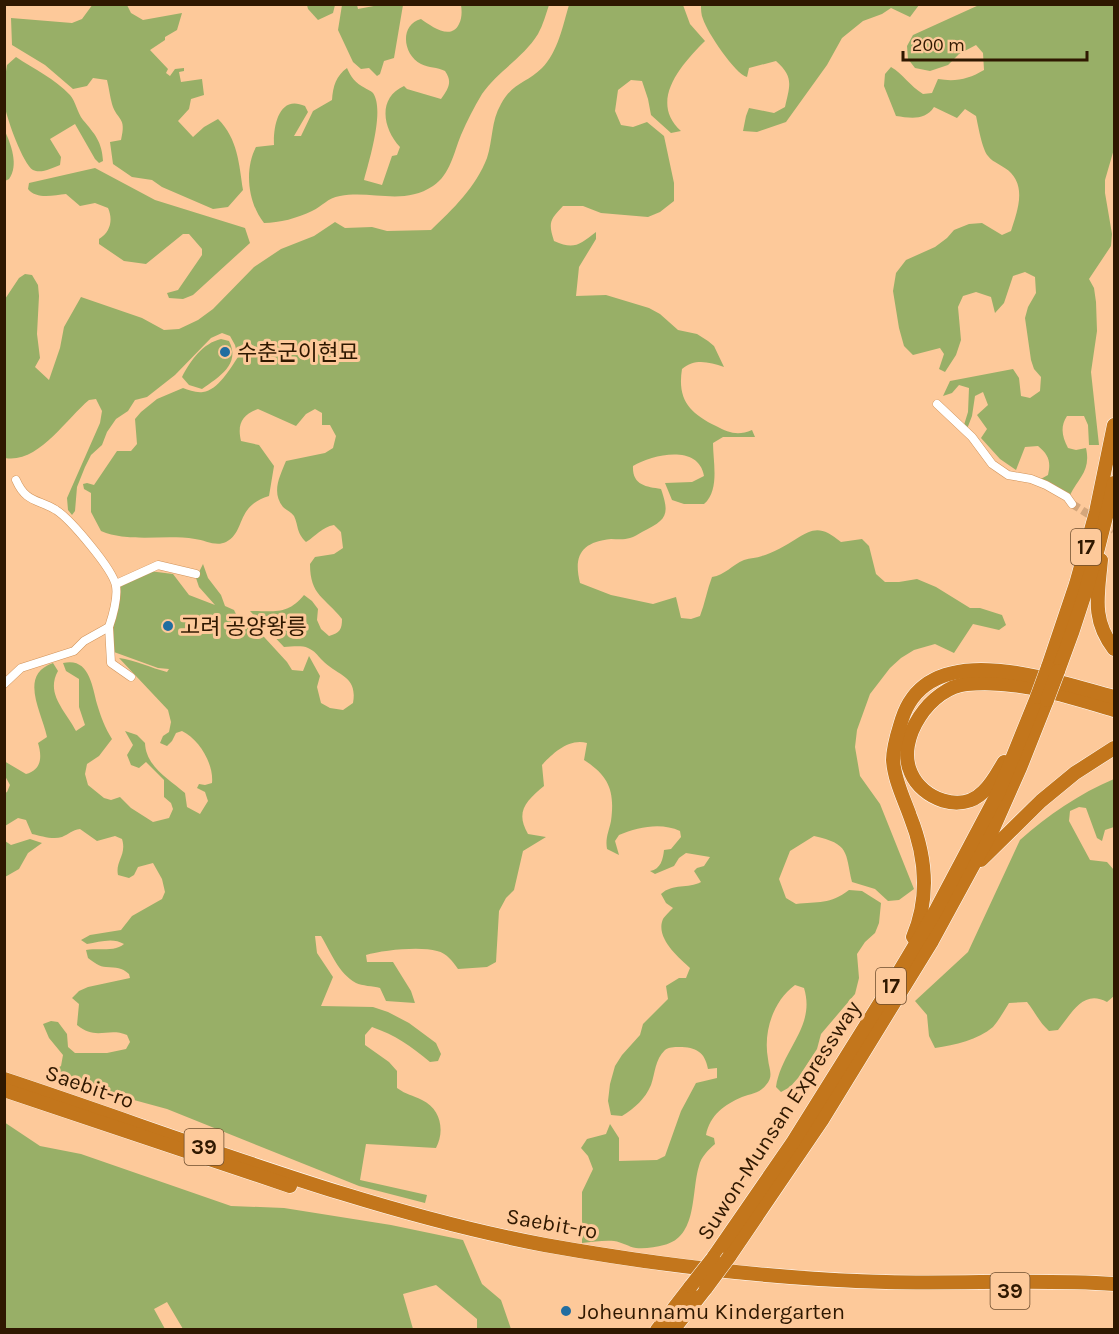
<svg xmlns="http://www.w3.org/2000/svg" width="1119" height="1334" font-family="Karla,'Noto Sans KR',sans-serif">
	<rect width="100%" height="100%" fill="#fdc99a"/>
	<g fill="#98af67">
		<path d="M 93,4 L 127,5 L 131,13 L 143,20 L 182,13 L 177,30 L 165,37 L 165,40 L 150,50 L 168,69 L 166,73 L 170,76 L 175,69 L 184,68 L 184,71 L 179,72 L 181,82 L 202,79 L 204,95 L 191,99 L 189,109 L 178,121 L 193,137 L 204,127 L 218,119 C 238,139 239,164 243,190 L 228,207 L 213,209 L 162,187 L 152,180 L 132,177 L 113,164 L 110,142 L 121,140 C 127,116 117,121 112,104 C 110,97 109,88 107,80 L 93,78 L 87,86 L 73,89 L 45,65 L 12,45 L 11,18 L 72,23 L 82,19 Z"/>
		<polygon points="307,5 307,4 335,5 333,13 318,20 308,9"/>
		<polygon points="342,5 357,5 358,9 379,5 403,5 394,58 384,61 380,74 377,76 369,68 361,69 353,62 338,30"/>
		<path d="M 461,5 L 549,5 C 546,14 543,25 538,34 C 524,57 498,71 482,94 C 474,107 467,121 461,135 C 454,152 450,175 433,186 C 403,206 372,190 340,196 C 327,198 323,206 312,211 C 298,218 279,223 264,223 C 248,203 244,170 256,147 L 274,145 C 273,126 279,94 305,106 L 308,112 L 294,136 L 301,136 L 313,111 L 332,100 C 333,86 336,76 347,68 C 351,77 355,83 365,88 C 368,90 370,90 373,93 C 385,110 369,161 364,180 L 382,185 L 392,156 L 397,155 L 400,147 C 383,129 377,98 404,86 L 407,89 L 441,99 C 448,89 453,82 445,71 C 437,67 429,68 421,64 C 403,55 399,25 421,19 C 431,26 451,41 459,24 C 462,18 462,11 461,5 Z"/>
		<path d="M 569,5 L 683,5 L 690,24 L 705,41 C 682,64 648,101 681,131 L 671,133 L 651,115 L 648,99 L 642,81 L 631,80 L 618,90 L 615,111 L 621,125 L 633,127 L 647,122 L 664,136 L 674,183 L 674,201 L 660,212 L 648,217 L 601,213 L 583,206 L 563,206 C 550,220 548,222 554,241 C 574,250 579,245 596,232 L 596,239 L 579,267 L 576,296 L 606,295 L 649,308 L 660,314 L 678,330 L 697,334 L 708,341 L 714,346 L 724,367 C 709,362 695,358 682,369 C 677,400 690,413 716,426 C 729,433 738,436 752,430 L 755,437 L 723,437 L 713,443 C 713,462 720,490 704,504 L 684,504 L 672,500 L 665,483 L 692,482 L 704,476 C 699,444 653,454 633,466 C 632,485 646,487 661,489 C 670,515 667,520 642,532 C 638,534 634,537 630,538 C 624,540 617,539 611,539 C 582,542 573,555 580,583 L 611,595 L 653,604 L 676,597 L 681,618 L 691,619 L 700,616 C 705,603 707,590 712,577 C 725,575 732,565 744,560 C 750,558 757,558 762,556 C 772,553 787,545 796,539 C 815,527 822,527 841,542 L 862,539 L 869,546 L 876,574 L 885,582 L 899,582 L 917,579 L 936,587 L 970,608 L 980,608 L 1002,615 L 1006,625 L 999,630 L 973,624 L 954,653 L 935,644 L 914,650 L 901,658 L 890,668 L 870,694 L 857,730 L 855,747 L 860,776 L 880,804 L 914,889 L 899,900 L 888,901 L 875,889 L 852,882 C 845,852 850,844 814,836 L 790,851 L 779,879 L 786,898 L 796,904 C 818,901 830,905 849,890 L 862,891 L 881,903 L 879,923 L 875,933 L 865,942 L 857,954 L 859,978 L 855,994 L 821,1034 L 817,1049 L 798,1078 L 790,1087 L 781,1092 L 776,1087 C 782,1049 816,1027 804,988 L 795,985 C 773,1001 763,1032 768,1059 C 769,1069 774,1076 766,1085 C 760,1093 751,1094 742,1097 C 724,1105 710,1115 706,1135 L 714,1138 L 715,1144 C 708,1150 701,1157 699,1166 C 691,1192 698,1237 664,1245 C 656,1247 645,1249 636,1248 C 629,1247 622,1242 614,1241 C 604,1240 593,1242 582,1243 L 582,1192 L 593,1169 L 588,1156 L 581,1148 L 587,1139 L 606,1134 L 610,1124 L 619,1138 L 619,1161 L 657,1160 L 665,1156 L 681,1111 L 696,1083 L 717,1078 L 717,1068 L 708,1069 C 705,1052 696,1047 679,1047 C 674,1047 669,1047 665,1050 C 655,1059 655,1074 651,1085 C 645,1099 635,1108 622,1116 L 611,1115 L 608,1101 L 610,1084 L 615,1066 L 622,1055 L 640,1035 L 643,1024 L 668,999 L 666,986 L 679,978 L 686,978 L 690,968 C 678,957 655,938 663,919 C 665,916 670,911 673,908 L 666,903 L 661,894 C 673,883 688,889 701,882 L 694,871 L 697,868 L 704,866 L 710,857 L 686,853 L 679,858 L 674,866 L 655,874 L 650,871 C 661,869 663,859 664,850 L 671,849 L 681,837 L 680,831 C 661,822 638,827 619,835 L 615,841 L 619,855 L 607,849 C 605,838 609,831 611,821 C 615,791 609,776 584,760 L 587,743 C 569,738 553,753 542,765 L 544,786 C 526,801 515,812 528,834 L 546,837 L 523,851 L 514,890 L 506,898 L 499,911 L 496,962 L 487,967 L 458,969 C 453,962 447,953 437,951 C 421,946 382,950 366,955 L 367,962 L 393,962 L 411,991 L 415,1003 L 386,1001 L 380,988 C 373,986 362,986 356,983 C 338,973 331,952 321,936 L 315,936 L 317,953 L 333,977 L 321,1006 L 373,1007 L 388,1012 L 409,1023 L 436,1043 L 441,1054 L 438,1061 L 430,1062 C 411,1046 395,1035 372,1027 L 365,1035 L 365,1045 L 389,1062 L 397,1071 L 397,1088 C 407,1095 412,1095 422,1100 C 441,1109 445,1131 436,1148 L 366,1144 L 360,1180 L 427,1195 L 425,1203 L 359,1186 L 167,1109 L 86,1087 L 67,1089 L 52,1078 L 54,1070 L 61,1066 L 63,1055 L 49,1038 L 43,1024 L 51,1021 L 58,1022 L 67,1034 L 68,1047 L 75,1053 L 107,1053 L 126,1049 L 130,1042 L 127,1035 C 108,1027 96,1041 77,1025 L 79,1004 L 72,998 L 79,991 L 88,987 L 130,978 L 129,974 C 121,967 117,968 106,967 C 100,967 93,962 88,958 L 86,950 C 99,948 115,952 124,944 C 113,937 99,942 87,944 L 81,940 L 90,935 L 121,930 L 132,916 L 162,899 L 165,892 L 162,879 L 153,863 L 138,867 L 134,875 L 129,878 L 118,875 C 115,861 127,855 122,839 L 115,836 L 97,841 L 80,829 C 72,830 69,834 62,837 C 53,840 41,836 32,834 L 26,820 L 18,818 L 5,826 L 5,793 L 7,792 L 10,785 L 5,776 L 4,761 L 26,774 C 42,770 42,756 38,743 L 47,737 C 42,712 18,675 53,663 L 58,671 C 45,694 66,711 76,731 L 85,725 L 79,707 L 79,679 L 66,671 L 63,663 C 89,657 92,685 97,704 C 101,717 105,728 112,739 L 99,756 L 87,764 L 85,774 L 88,785 L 104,798 L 111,800 L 120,797 L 131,808 L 153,822 L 169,818 L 173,809 L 171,803 L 164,797 L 164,780 L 146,762 L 139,768 L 131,765 L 127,755 L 133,745 L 125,731 L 137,735 L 145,743 C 146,767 169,779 185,793 L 187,807 L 200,814 L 208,801 L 205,792 L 197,788 L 199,784 L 205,785 L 212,783 C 214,764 199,739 182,731 L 176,733 L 172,741 L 167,746 L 160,743 L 163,736 L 169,732 L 171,722 L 168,710 L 119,658 C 135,660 151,668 167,672 L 169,669 L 158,668 L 114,652 L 111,619 L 118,588 L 149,571 L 173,574 L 189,595 L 215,605 L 199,587 L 196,578 L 203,564 L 208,578 L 221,595 L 225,606 L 234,610 L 237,616 L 247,623 L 248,625 L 253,625 L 287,662 L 292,670 L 303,671 L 309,656 L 320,676 L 317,687 L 321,703 L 330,708 L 343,710 L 353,703 C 358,675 337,676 322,660 C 317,655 315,651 308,648 C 301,645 291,647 284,647 L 250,611 C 274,611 288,615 304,595 L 312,601 L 318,609 L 317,620 L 321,629 L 329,636 C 340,633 342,629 342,619 C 325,597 310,596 310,564 L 315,557 L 334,554 L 343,548 L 341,532 L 334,525 C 322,527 316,536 306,542 C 296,532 299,527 294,516 C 291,512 286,510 283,507 C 271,492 280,476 286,461 L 325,453 L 333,448 L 336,436 L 330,425 L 322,425 L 322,413 L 315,409 L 306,414 L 296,426 L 258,409 C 242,415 237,424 241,441 L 259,445 L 274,466 L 269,496 C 235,506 246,532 226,542 C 216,547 205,540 195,539 C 165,534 129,543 101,531 L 91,512 L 91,493 L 84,489 L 83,484 L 87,483 L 94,485 L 117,451 L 131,451 L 137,444 L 135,419 L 141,412 L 157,399 L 183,388 C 189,390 196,393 203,392 C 218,390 230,369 238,357 L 235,345 L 230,336 L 222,333 L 211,338 L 175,375 L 147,397 L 135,400 L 128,411 L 116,419 L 107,432 L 102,445 L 91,455 L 85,467 L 77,487 L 75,511 L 72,515 L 68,510 L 67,498 L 100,423 L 102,411 L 96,399 L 89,400 C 66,419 38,464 5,458 L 5,299 L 19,278 L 25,274 L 32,275 L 38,285 L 39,296 L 37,334 L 40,358 L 35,367 L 49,380 L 60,348 L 64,327 L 81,297 L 142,318 L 164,330 L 179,329 L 198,320 L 213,309 L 254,267 L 281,249 L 314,236 L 335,222 L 345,228 L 372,227 L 387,231 L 431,230 C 453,209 476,187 487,158 C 493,140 491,121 501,104 C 512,83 527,83 542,68 C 558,52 563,25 569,5 Z"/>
		<path d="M 701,5 L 701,4 L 919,5 L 910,17 L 891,8 L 882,14 L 863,21 L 842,38 L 827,65 L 786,122 L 757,132 L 743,131 L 746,116 L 749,108 L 774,113 L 785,107 C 790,85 794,77 776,61 L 749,68 L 747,77 C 735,74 707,32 703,19 C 701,15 701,9 701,5 Z"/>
		<path d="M 979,5 L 1114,5 L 1114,149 L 1105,180 L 1105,193 L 1112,234 L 1111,246 L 1089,279 L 1094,288 L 1096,302 L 1097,331 L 1091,372 L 1099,445 L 1089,445 L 1088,425 L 1084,416 L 1067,416 C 1060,427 1062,436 1068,448 L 1076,450 L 1086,448 C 1091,471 1079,477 1070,495 L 1039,480 L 1048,475 C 1051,462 1049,455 1038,446 L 1025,447 L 1016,470 L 1000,459 L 981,438 L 987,429 L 977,415 L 988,405 L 983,392 L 975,396 L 972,416 L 967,429 L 964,425 L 968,412 L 969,388 L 959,385 L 952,393 L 943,396 L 950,381 L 1013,369 L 1019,378 L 1021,396 L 1030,398 L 1040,391 L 1041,377 L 1034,369 L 1031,360 L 1025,318 L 1028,307 L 1036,293 L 1035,277 L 1025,272 L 1013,276 L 1004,303 L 995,313 L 991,297 L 976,292 L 963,296 L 958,307 L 961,340 L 956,355 L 945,372 L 939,369 L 944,354 L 940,348 L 913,355 L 904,346 L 899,328 L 893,291 L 896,273 L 906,260 L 935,247 L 947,238 L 954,230 L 969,224 L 982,223 L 1002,235 L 1011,231 C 1017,212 1026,189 1011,173 C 1005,166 993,163 988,156 C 982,149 978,125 976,116 L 965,109 L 957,118 L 934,107 C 925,121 910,118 896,116 L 884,86 L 885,74 L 891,67 C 903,74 910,86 923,94 L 932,93 L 938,79 C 956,82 969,79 984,70 L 983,53 L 976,45 L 959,54 L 948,65 L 930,71 L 915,68 L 908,59 L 907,46 L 913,35 Z"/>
		<path d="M 16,57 C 34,69 55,79 70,95 C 76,102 77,112 83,120 C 95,134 102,142 103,161 L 99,163 L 95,159 L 75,124 L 50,139 L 61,157 L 60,165 C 52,168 41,174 33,170 C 23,164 7,119 5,107 C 2,94 5,78 7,65 Z"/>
		<path d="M 4,129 C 11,144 19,165 9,179 L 5,181 Z"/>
		<path d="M 95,168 L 155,200 L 245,228 L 250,243 L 193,295 L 183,299 L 169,298 L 167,293 L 178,290 L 202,255 L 202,249 L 189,234 L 183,234 L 146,264 L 124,261 L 99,244 L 99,239 C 111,232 113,219 108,208 L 95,203 L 80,206 L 66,194 C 54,195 37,200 28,189 L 29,183 Z"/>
		<path d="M 221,339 L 229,341 C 241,364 219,377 202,389 L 189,385 L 182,377 C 190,361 203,343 221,339 Z"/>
		<path d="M 1114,779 L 1114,827 L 1105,830 L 1102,841 L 1097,838 L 1086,808 L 1079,807 L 1070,811 L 1069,821 L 1090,860 L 1107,862 L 1114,870 L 1114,996 L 1107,1002 C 1083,989 1072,1013 1058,1030 L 1049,1031 C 1039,1022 1035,1012 1027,1002 L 1009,1003 C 1004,1011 999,1020 993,1027 C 978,1040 955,1045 935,1048 L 929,1036 L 927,1015 L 915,1001 L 968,952 L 1020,840 C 1047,816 1080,793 1114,779 Z"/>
		<polygon points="30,839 42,843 28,853 19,869 5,877 5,841 11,845"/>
		<polygon points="4,1122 40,1146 81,1154 231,1206 284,1208 391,1225 463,1240 482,1284 501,1300 511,1329 477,1329 477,1319 436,1285 403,1294 413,1329 183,1329 167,1302 154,1309 165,1329 5,1329"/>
	</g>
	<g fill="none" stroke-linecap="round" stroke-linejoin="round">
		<polyline stroke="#d4a67b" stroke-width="8" stroke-dasharray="8 4" stroke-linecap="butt" points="1072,504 1114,530"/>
		<defs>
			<g id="street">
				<polyline points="937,404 972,437 992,464 1008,475 1031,479 1046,485 1067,497 1072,504"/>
				<polyline points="116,584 158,565 196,574"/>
				<polyline points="109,627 111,663 131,677"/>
				<path d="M 4,684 L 21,668 L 74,651 L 84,641 L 109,627 C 113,615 118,598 116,586 C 113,569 70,519 56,510 C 38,499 26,503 16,480"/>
			</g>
			<g id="highway">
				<path d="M 1101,560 C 1098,595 1091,619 1114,649"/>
				<polyline points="1048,667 1076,584 1096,512 1114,425"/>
				<path d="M 1058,671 C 1082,609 1100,547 1114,483"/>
				<path d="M 1004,762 C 998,772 992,784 983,792 C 961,814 922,799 911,773 C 895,739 931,687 967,684 C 1017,679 1066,696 1114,710"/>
				<polyline points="981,860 1041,801 1075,773 1114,748"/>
				<path d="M 913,937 C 930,897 926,856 910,816 C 904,799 894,779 893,760 C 893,746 898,732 902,719 C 929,634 1055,682 1114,697"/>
				<path d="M 4,1079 C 183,1138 360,1210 545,1245 C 657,1265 772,1279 886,1282 C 962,1284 1038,1279 1114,1284"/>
				<polyline points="4,1090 290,1186"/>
				<polyline points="729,1257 822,1120 932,941 993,829 1020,768 1047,700"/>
				<polyline points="713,1258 793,1142 893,982 936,910 999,791 1037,697"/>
				<polyline points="657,1330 691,1286"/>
				<polyline points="673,1330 706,1288"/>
			</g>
		</defs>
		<use href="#street" stroke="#d19359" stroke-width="9"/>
		<use href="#highway" stroke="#fff" stroke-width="15"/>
		<use href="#street" stroke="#fff" stroke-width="8"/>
		<use href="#highway" stroke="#c3761c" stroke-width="14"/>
		<defs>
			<g id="highway-bridge">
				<polyline points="1037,697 1048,667"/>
				<polyline points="1047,700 1058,671"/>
				<polyline points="691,1286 713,1258"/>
				<polyline points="706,1288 729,1257"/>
			</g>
		</defs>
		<use href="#highway-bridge" stroke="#fff" stroke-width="15" stroke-linecap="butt"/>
		<use href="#highway-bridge" stroke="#c3761c" stroke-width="14"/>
	</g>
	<g fill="#216da0" stroke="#fdc99a" stroke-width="2">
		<circle cx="225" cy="352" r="6"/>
		<circle cx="168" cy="626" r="6"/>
		<circle cx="566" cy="1311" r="6"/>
	</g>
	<g text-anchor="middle" stroke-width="6" stroke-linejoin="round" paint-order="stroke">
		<g fill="#fdc99a" stroke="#6d4d2e" stroke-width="1.5">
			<rect x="1071" y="529" width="30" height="36" rx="4.5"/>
			<rect x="876" y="968" width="30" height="36" rx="4.5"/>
			<rect x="184.5" y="1129" width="39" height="36" rx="4.5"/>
			<rect x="990.5" y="1273" width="39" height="36" rx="4.5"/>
		</g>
		<g font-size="21" font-weight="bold" fill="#2f1800">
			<text x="1086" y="554">17</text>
			<text x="891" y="993">17</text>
			<text x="204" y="1154">39</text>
			<text x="1010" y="1298">39</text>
		</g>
		<g font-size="22" fill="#2f1800" stroke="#fdc99a" text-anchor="start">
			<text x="237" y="360">수춘군이현묘</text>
			<text x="180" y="634">고려 공양왕릉</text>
			<text x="578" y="1319">Joheunnamu Kindergarten</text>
		</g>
		<g font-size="22" fill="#2f1800" stroke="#fdc99a">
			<text transform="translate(90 1086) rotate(19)" y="8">Saebit-ro</text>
			<text transform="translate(778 1120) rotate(-57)" y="8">Suwon-Munsan Expressway</text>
			<text transform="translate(552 1223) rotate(10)" y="8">Saebit-ro</text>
		</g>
	</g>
	<rect width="1119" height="1334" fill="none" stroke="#2f1800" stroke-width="12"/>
	<path d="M903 51v9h184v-9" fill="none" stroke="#2f1800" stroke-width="3"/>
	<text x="912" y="51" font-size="18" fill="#2f1800" stroke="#fdc99a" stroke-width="4.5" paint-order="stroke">200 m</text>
</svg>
